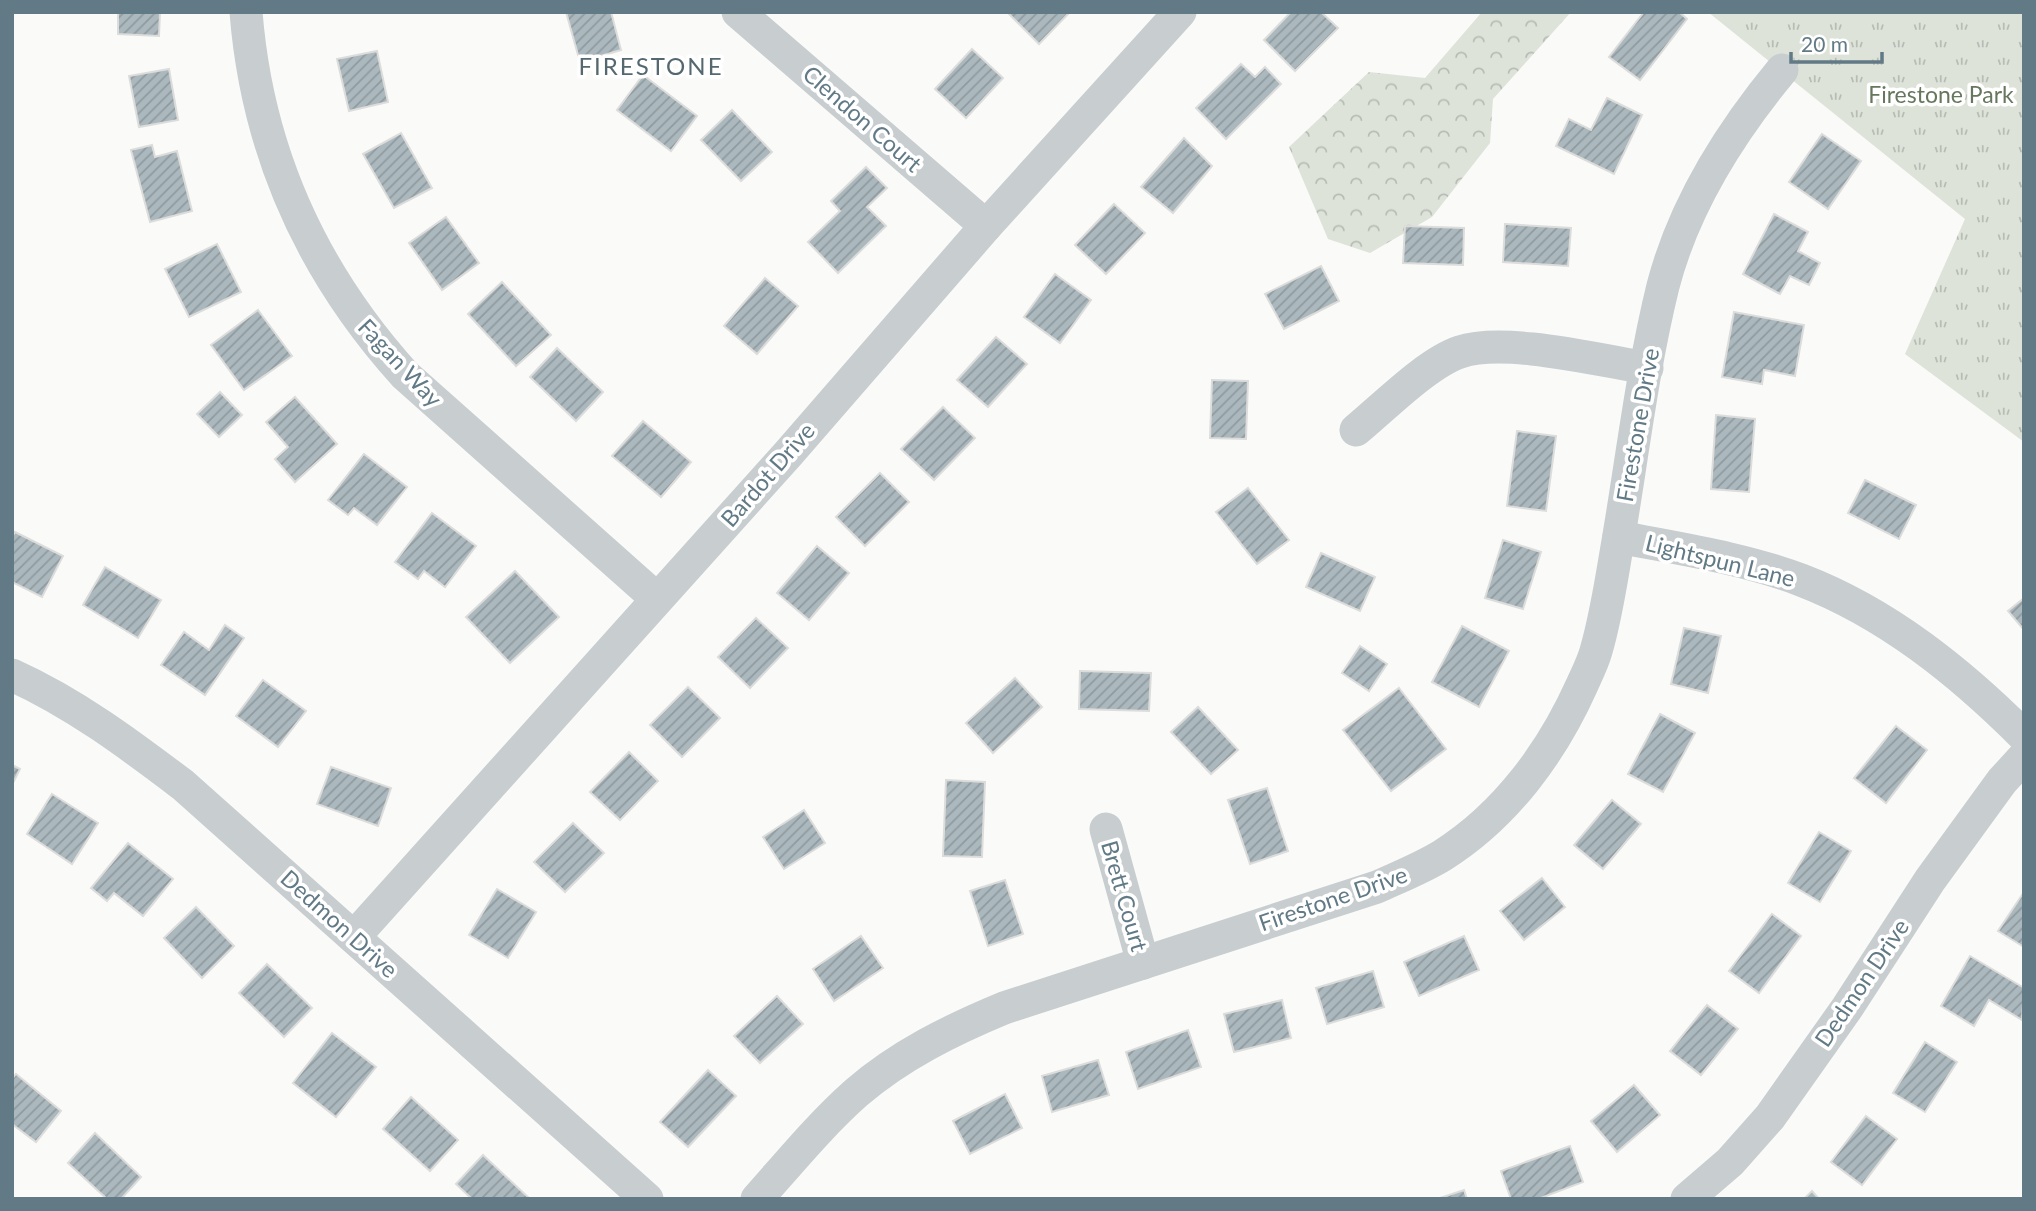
<svg xmlns="http://www.w3.org/2000/svg" width="2036" height="1211" font-family="Lato,sans-serif">
	<defs>
		<pattern id="forest-crowns" width="20" height="18" patternUnits="userSpaceOnUse" patternTransform="scale(1.75)"><rect width="20" height="18" fill="#dde3d8"/><path d="M2 6a3 3 0 1 1 6 0M12 15a3 3 0 1 1 6 0" fill="none" stroke="#b7bdb5"/></pattern>
		<pattern id="park-tufts" width="24" height="20" patternUnits="userSpaceOnUse" patternTransform="scale(1.75)"><rect width="24" height="20" fill="#dde3d8"/><path d="M3 7l-1-3M5 7V3M7 7l1-3M15 17l-1-3M17 17v-4M19 17l1-3" fill="none" stroke="#b7bdb5"/></pattern>
		<pattern id="building-hatch" width="6" height="6" patternUnits="userSpaceOnUse" patternTransform="scale(1.75)"><rect width="6" height="6" fill="#abb8bd"/><path d="M-1 1l2-2M0 6l6-6M5 7l2-2" fill="none" stroke="#8f9b9f"/></pattern>
	</defs>
	<rect width="100%" height="100%" fill="#fafaf8"/>
	<polygon fill="url(#forest-crowns)" points="1482,12 1571,12 1493,99 1490,143 1432,217 1370,253 1328,239 1289,147 1369,72 1425,78"/>
	<polygon fill="url(#park-tufts)" points="1708,12 2024,12 2024,442 1905,354 1965,219"/>
	<g fill="url(#building-hatch)" stroke="#dcdcda" stroke-width="2">
		<polygon points="118,12 160,12 159,36 118,34"/>
		<polygon points="566,12 611,12 621,50 580,62"/>
		<polygon points="1007,12 1070,12 1039,44"/>
		<polygon points="1291,12 1321,12 1338,28 1295,71 1264,40"/>
		<polygon points="1644,12 1679,12 1687,19 1640,80 1609,57"/>
		<polygon points="972,49 1003,78 966,118 935,89"/>
		<polygon points="377,51 388,102 349,111 337,59"/>
		<polygon points="1241,64 1255,77 1265,67 1281,84 1226,139 1196,108"/>
		<polygon points="169,69 178,120 139,127 129,76"/>
		<polygon points="643,75 697,116 671,151 617,110"/>
		<polygon points="1607,98 1642,115 1614,174 1556,146 1569,119 1591,130"/>
		<polygon points="732,110 772,152 741,181 701,140"/>
		<polygon points="401,133 432,188 394,208 363,154"/>
		<polygon points="1822,134 1861,161 1828,209 1789,182"/>
		<polygon points="1184,138 1212,166 1173,213 1141,187"/>
		<polygon points="152,145 155,157 177,151 192,211 150,222 131,150"/>
		<polygon points="866,167 887,188 867,207 886,226 838,273 808,242 840,211 831,201"/>
		<polygon points="1114,204 1145,233 1106,274 1075,245"/>
		<polygon points="1774,214 1808,232 1798,251 1820,263 1809,285 1790,276 1780,294 1743,274"/>
		<polygon points="446,217 479,263 442,290 409,243"/>
		<polygon points="1505,224 1571,228 1568,266 1503,262"/>
		<polygon points="1405,226 1464,228 1463,265 1403,263"/>
		<polygon points="217,244 241,292 189,317 165,269"/>
		<polygon points="1321,266 1339,301 1284,329 1265,294"/>
		<polygon points="1055,274 1091,300 1060,343 1024,317"/>
		<polygon points="765,278 798,306 757,354 724,326"/>
		<polygon points="502,282 551,335 516,366 468,314"/>
		<polygon points="258,310 292,356 244,390 211,345"/>
		<polygon points="1734,312 1804,325 1795,376 1764,370 1762,384 1722,377"/>
		<polygon points="996,337 1027,364 988,407 957,380"/>
		<polygon points="557,348 603,392 576,421 530,377"/>
		<polygon points="1212,380 1248,381 1246,439 1210,438"/>
		<polygon points="220,392 242,415 219,437 197,414"/>
		<polygon points="295,397 337,444 295,482 275,459 288,447 266,422"/>
		<polygon points="943,407 975,438 934,480 901,449"/>
		<polygon points="1716,415 1755,419 1749,492 1711,489"/>
		<polygon points="643,421 691,462 661,497 612,456"/>
		<polygon points="1517,431 1556,436 1546,511 1507,506"/>
		<polygon points="364,454 407,487 377,525 354,508 348,515 328,500"/>
		<polygon points="880,473 909,502 865,546 836,517"/>
		<polygon points="1865,480 1916,505 1899,539 1848,513"/>
		<polygon points="1248,488 1289,540 1257,564 1216,512"/>
		<polygon points="432,513 476,546 445,587 424,571 418,579 395,562"/>
		<polygon points="15,532 63,556 42,597 12,582 12,537"/>
		<polygon points="1503,540 1541,552 1523,609 1485,598"/>
		<polygon points="817,546 849,573 809,620 777,593"/>
		<polygon points="1321,553 1375,577 1360,611 1306,587"/>
		<polygon points="105,567 161,600 138,638 83,605"/>
		<polygon points="515,571 559,617 510,663 466,617"/>
		<polygon points="2024,598 2024,630 2008,611"/>
		<polygon points="756,618 788,648 750,688 718,657"/>
		<polygon points="225,625 244,638 205,695 161,665 184,632 209,650"/>
		<polygon points="1462,626 1509,651 1479,707 1432,682"/>
		<polygon points="1684,628 1721,636 1708,693 1671,684"/>
		<polygon points="1360,646 1387,664 1369,691 1342,673"/>
		<polygon points="1080,671 1151,673 1149,711 1079,709"/>
		<polygon points="1015,678 1042,707 993,753 966,723"/>
		<polygon points="263,680 306,711 278,747 236,716"/>
		<polygon points="688,687 720,718 682,757 650,725"/>
		<polygon points="1399,688 1446,749 1391,791 1343,730"/>
		<polygon points="1198,707 1238,750 1211,774 1171,732"/>
		<polygon points="1660,714 1695,733 1663,792 1628,774"/>
		<polygon points="1896,726 1927,750 1886,803 1854,778"/>
		<polygon points="629,752 658,781 620,820 590,792"/>
		<polygon points="12,765 20,769 12,785"/>
		<polygon points="331,767 391,788 378,826 317,804"/>
		<polygon points="946,780 985,782 982,857 943,856"/>
		<polygon points="1267,788 1288,851 1250,864 1228,800"/>
		<polygon points="52,794 98,823 72,864 27,834"/>
		<polygon points="1612,800 1641,824 1603,869 1574,845"/>
		<polygon points="804,810 825,843 784,869 763,837"/>
		<polygon points="573,823 604,853 565,892 534,862"/>
		<polygon points="1819,832 1851,851 1820,902 1788,883"/>
		<polygon points="128,843 173,879 143,916 114,893 107,901 91,888"/>
		<polygon points="1542,878 1565,907 1524,940 1500,911"/>
		<polygon points="1005,880 1023,934 988,946 970,891"/>
		<polygon points="497,889 536,912 508,958 469,935"/>
		<polygon points="2024,892 2024,947 1998,931"/>
		<polygon points="196,907 234,946 202,978 164,938"/>
		<polygon points="1772,914 1801,936 1759,993 1729,971"/>
		<polygon points="861,936 883,968 834,1001 813,969"/>
		<polygon points="1464,936 1479,970 1419,996 1404,962"/>
		<polygon points="1970,956 2024,988 2022,1020 1989,1000 1974,1026 1941,1006"/>
		<polygon points="267,964 312,1008 284,1037 239,993"/>
		<polygon points="1373,971 1384,1007 1327,1024 1316,988"/>
		<polygon points="777,996 803,1024 760,1063 734,1036"/>
		<polygon points="1282,1000 1291,1038 1234,1052 1224,1014"/>
		<polygon points="1707,1005 1738,1029 1701,1075 1670,1051"/>
		<polygon points="1188,1030 1201,1067 1138,1089 1126,1052"/>
		<polygon points="332,1033 376,1067 336,1117 293,1083"/>
		<polygon points="1925,1042 1957,1062 1925,1112 1893,1093"/>
		<polygon points="1098,1060 1109,1095 1052,1112 1042,1076"/>
		<polygon points="708,1070 736,1096 688,1147 660,1122"/>
		<polygon points="16,1074 61,1111 36,1142 12,1124 12,1079"/>
		<polygon points="1634,1085 1660,1115 1617,1152 1591,1121"/>
		<polygon points="1005,1094 1022,1128 970,1154 953,1121"/>
		<polygon points="411,1097 458,1140 430,1171 383,1129"/>
		<polygon points="1866,1116 1897,1139 1862,1185 1831,1162"/>
		<polygon points="95,1133 141,1177 121,1199 107,1199 68,1163"/>
		<polygon points="1570,1146 1583,1182 1538,1199 1511,1199 1501,1171"/>
		<polygon points="483,1155 530,1199 472,1199 456,1184"/>
		<polygon points="1464,1190 1467,1199 1437,1199"/>
		<polygon points="1812,1191 1819,1199 1804,1199"/>
	</g>
	<g fill="none" stroke-linecap="round" stroke-linejoin="round">
		<g stroke="#c8cdd0" stroke-width="33">
			<path d="M 246,12 C 257,151 312,272 405,375 L 657,599"/>
			<polyline points="738,12 986,226"/>
			<path d="M 1356,430 C 1384,407 1427,363 1460,352 C 1504,337 1598,360 1647,368"/>
			<path d="M 1619,537 C 1680,549 1743,558 1801,580 C 1887,613 1960,672 2024,736"/>
			<path d="M 12,675 C 74,703 129,744 183,785 L 647,1199"/>
			<polyline points="1106,829 1143,963"/>
			<polyline points="354,937 788,454 986,226 1180,12"/>
			<path d="M 757,1199 C 789,1163 820,1125 856,1093 C 900,1055 951,1030 1004,1008 L 1377,887 C 1399,877 1422,868 1443,855 C 1506,815 1552,752 1582,685 C 1587,674 1593,662 1596,651 C 1606,617 1611,582 1617,547 C 1632,460 1642,371 1663,286 C 1684,205 1729,134 1782,70"/>
			<polyline points="1687,1199 1730,1162 1770,1117 1847,1008 1930,880 2002,781 2024,757"/>
		</g>
	</g>
	<g text-anchor="middle" stroke-width="7" stroke-linejoin="round" paint-order="stroke">
		<g font-size="23" fill="#66775e" stroke="#fff">
			<text x="1941" y="103">Firestone Park</text>
		</g>
		<g font-size="23" fill="#627a86" stroke="#fff">
			<text transform="translate(862 119) rotate(41)" y="8">Clendon Court</text>
			<text transform="translate(400 363) rotate(47)" y="8">Fagan Way</text>
			<text transform="translate(1638 425) rotate(-80)" y="8">Firestone Drive</text>
			<text transform="translate(768 475) rotate(-49)" y="8">Bardot Drive</text>
			<text transform="translate(1720 561) rotate(14)" y="8">Lightspun Lane</text>
			<text transform="translate(1124 896) rotate(74)" y="8">Brett Court</text>
			<text transform="translate(1333 899) rotate(-19)" y="8">Firestone Drive</text>
			<text transform="translate(339 924) rotate(42)" y="8">Dedmon Drive</text>
			<text transform="translate(1862 983) rotate(-56)" y="8">Dedmon Drive</text>
		</g>
		<g font-size="24" letter-spacing="2" fill="#556870" stroke="#fff">
			<text x="651" y="75">FIRESTONE</text>
		</g>
	</g>
	<rect width="2036" height="1211" fill="none" stroke="#627a86" stroke-width="28"/>
	<path d="M1791 52v10h91v-10" fill="none" stroke="#627a86" stroke-width="3.5"/>
	<text x="1801" y="52" font-size="21" fill="#627a86" stroke="#ffffff" stroke-width="5" paint-order="stroke">20 m</text>
</svg>
